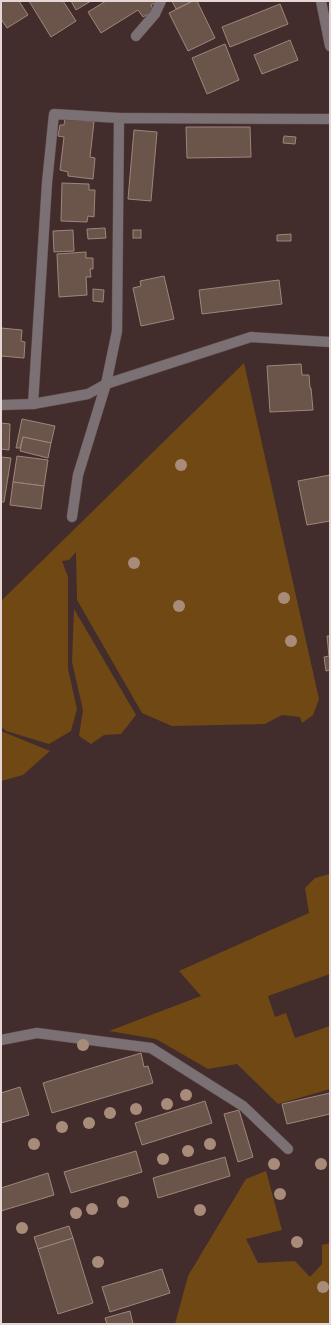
<svg xmlns="http://www.w3.org/2000/svg" width="331" height="1325" font-family="'Titillium Web',sans-serif">
	<rect width="100%" height="100%" fill="#432c2c"/>
	<g fill="#6f4814">
		<polygon points="244,363 319,699 313,715 302,723 300,717 282,715 265,724 172,726 142,713 77,600 76,552 69,560 62,561 68,577 68,669 77,709 71,731 49,744 6,731 1,727 1,601"/>
		<polygon points="74,609 136,715 121,734 104,735 91,744 79,736 83,710 72,662"/>
		<polygon points="1,731 50,751 23,775 1,781"/>
		<polygon points="330,874 330,974 268,996 275,1017 286,1013 295,1038 330,1026 330,1089 278,1104 237,1064 208,1069 156,1039 109,1031 201,996 179,971 309,913 305,888 315,878"/>
		<polygon points="266,1171 282,1230 246,1239 258,1263 295,1261 310,1277 322,1264 322,1245 330,1243 330,1324 175,1324 188,1276 246,1179"/>
	</g>
	<g fill="#6b544a" stroke="#9f867b">
		<polygon points="1,1 19,1 28,15 7,28 1,19"/>
		<polygon points="29,1 63,1 76,21 51,37"/>
		<polygon points="71,1 91,1 76,10"/>
		<polygon points="106,1 158,1 151,5 154,11 143,17 138,10 101,33 88,12"/>
		<polygon points="172,1 193,1 176,9"/>
		<polygon points="193,1 197,1 215,38 188,51 169,13"/>
		<polygon points="280,4 288,24 230,47 222,27"/>
		<polygon points="290,40 298,60 262,74 254,55"/>
		<polygon points="225,44 239,80 207,94 192,58"/>
		<polygon points="65,118 94,122 90,157 95,158 93,179 68,176 68,172 60,170 64,137 58,136 60,125 64,125"/>
		<polygon points="186,127 250,127 251,157 187,158"/>
		<polygon points="134,130 157,132 151,201 128,199"/>
		<polygon points="284,136 296,137 295,144 283,143"/>
		<polygon points="62,183 89,184 89,190 95,190 94,217 88,216 87,222 61,221"/>
		<polygon points="105,228 106,238 88,239 87,229"/>
		<polygon points="73,230 74,251 54,252 53,231"/>
		<rect x="133" y="230" width="8" height="8"/>
		<polygon points="291,234 291,241 277,241 277,235"/>
		<polygon points="86,252 86,258 93,258 93,269 90,269 91,277 86,277 87,295 59,297 57,254"/>
		<polygon points="164,276 174,319 141,326 133,288 141,286 140,281"/>
		<polygon points="279,280 282,304 202,314 199,290"/>
		<polygon points="93,289 104,290 103,302 93,301"/>
		<polygon points="1,328 22,330 21,341 25,342 24,358 1,356"/>
		<polygon points="301,364 302,375 309,375 310,388 311,388 313,410 270,412 267,366"/>
		<polygon points="22,419 55,426 51,443 23,437 20,448 16,448"/>
		<polygon points="1,423 10,424 9,450 1,449"/>
		<polygon points="23,437 51,443 48,458 20,451"/>
		<polygon points="17,456 48,460 44,486 13,482"/>
		<polygon points="1,457 11,458 4,502 1,502"/>
		<polygon points="330,475 330,521 307,525 298,481"/>
		<polygon points="13,482 44,486 41,509 10,505"/>
		<polygon points="327,636 330,636 330,670 326,671 324,657 329,656"/>
		<polygon points="141,1053 144,1067 148,1066 153,1083 52,1113 43,1083"/>
		<polygon points="20,1087 29,1115 1,1123 1,1093"/>
		<polygon points="330,1093 330,1114 287,1124 282,1104"/>
		<polygon points="205,1101 212,1123 142,1145 135,1123"/>
		<polygon points="239,1110 253,1157 238,1162 224,1114"/>
		<polygon points="136,1151 142,1172 71,1193 64,1172"/>
		<polygon points="225,1157 230,1176 158,1198 153,1178"/>
		<polygon points="48,1173 54,1195 1,1211 1,1188"/>
		<polygon points="69,1226 73,1238 38,1249 34,1237"/>
		<polygon points="73,1238 93,1303 58,1314 38,1249"/>
		<polygon points="162,1269 170,1293 110,1312 102,1287"/>
		<polygon points="130,1311 133,1324 107,1324 105,1318"/>
	</g>
	<g fill="none" stroke-linecap="round" stroke-linejoin="round">
		<defs>
			<g id="minor">
				<polyline points="321,1 330,46"/>
				<polyline points="136,36 155,14 161,1"/>
				<polyline points="330,119 119,118 117,331 106,384 251,337 330,342"/>
				<polyline points="33,404 47,183 54,114 119,118"/>
				<polyline points="1,405 33,404 88,394 106,384 78,475 72,517"/>
				<polyline points="1,1040 37,1033 151,1048 243,1106 288,1149"/>
			</g>
		</defs>
		<use href="#minor" stroke="#604b4b" stroke-width="11"/>
		<use href="#minor" stroke="#7b7074" stroke-width="10"/>
	</g>
	<g fill="#a88c79">
		<circle cx="181" cy="465" r="6"/>
		<circle cx="134" cy="563" r="6"/>
		<circle cx="284" cy="598" r="6"/>
		<circle cx="179" cy="606" r="6"/>
		<circle cx="291" cy="641" r="6"/>
		<circle cx="83" cy="1045" r="6"/>
		<circle cx="186" cy="1095" r="6"/>
		<circle cx="167" cy="1104" r="6"/>
		<circle cx="136" cy="1109" r="6"/>
		<circle cx="110" cy="1113" r="6"/>
		<circle cx="89" cy="1123" r="6"/>
		<circle cx="62" cy="1127" r="6"/>
		<circle cx="34" cy="1144" r="6"/>
		<circle cx="210" cy="1144" r="6"/>
		<circle cx="188" cy="1151" r="6"/>
		<circle cx="163" cy="1159" r="6"/>
		<circle cx="274" cy="1164" r="6"/>
		<circle cx="321" cy="1164" r="6"/>
		<circle cx="280" cy="1194" r="6"/>
		<circle cx="123" cy="1202" r="6"/>
		<circle cx="92" cy="1209" r="6"/>
		<circle cx="200" cy="1210" r="6"/>
		<circle cx="76" cy="1213" r="6"/>
		<circle cx="22" cy="1228" r="6"/>
		<circle cx="297" cy="1242" r="6"/>
		<circle cx="98" cy="1262" r="6"/>
		<circle cx="323" cy="1287" r="6"/>
	</g>
	<rect width="331" height="1325" fill="none" stroke="#e6d6d6" stroke-width="4"/>
</svg>
